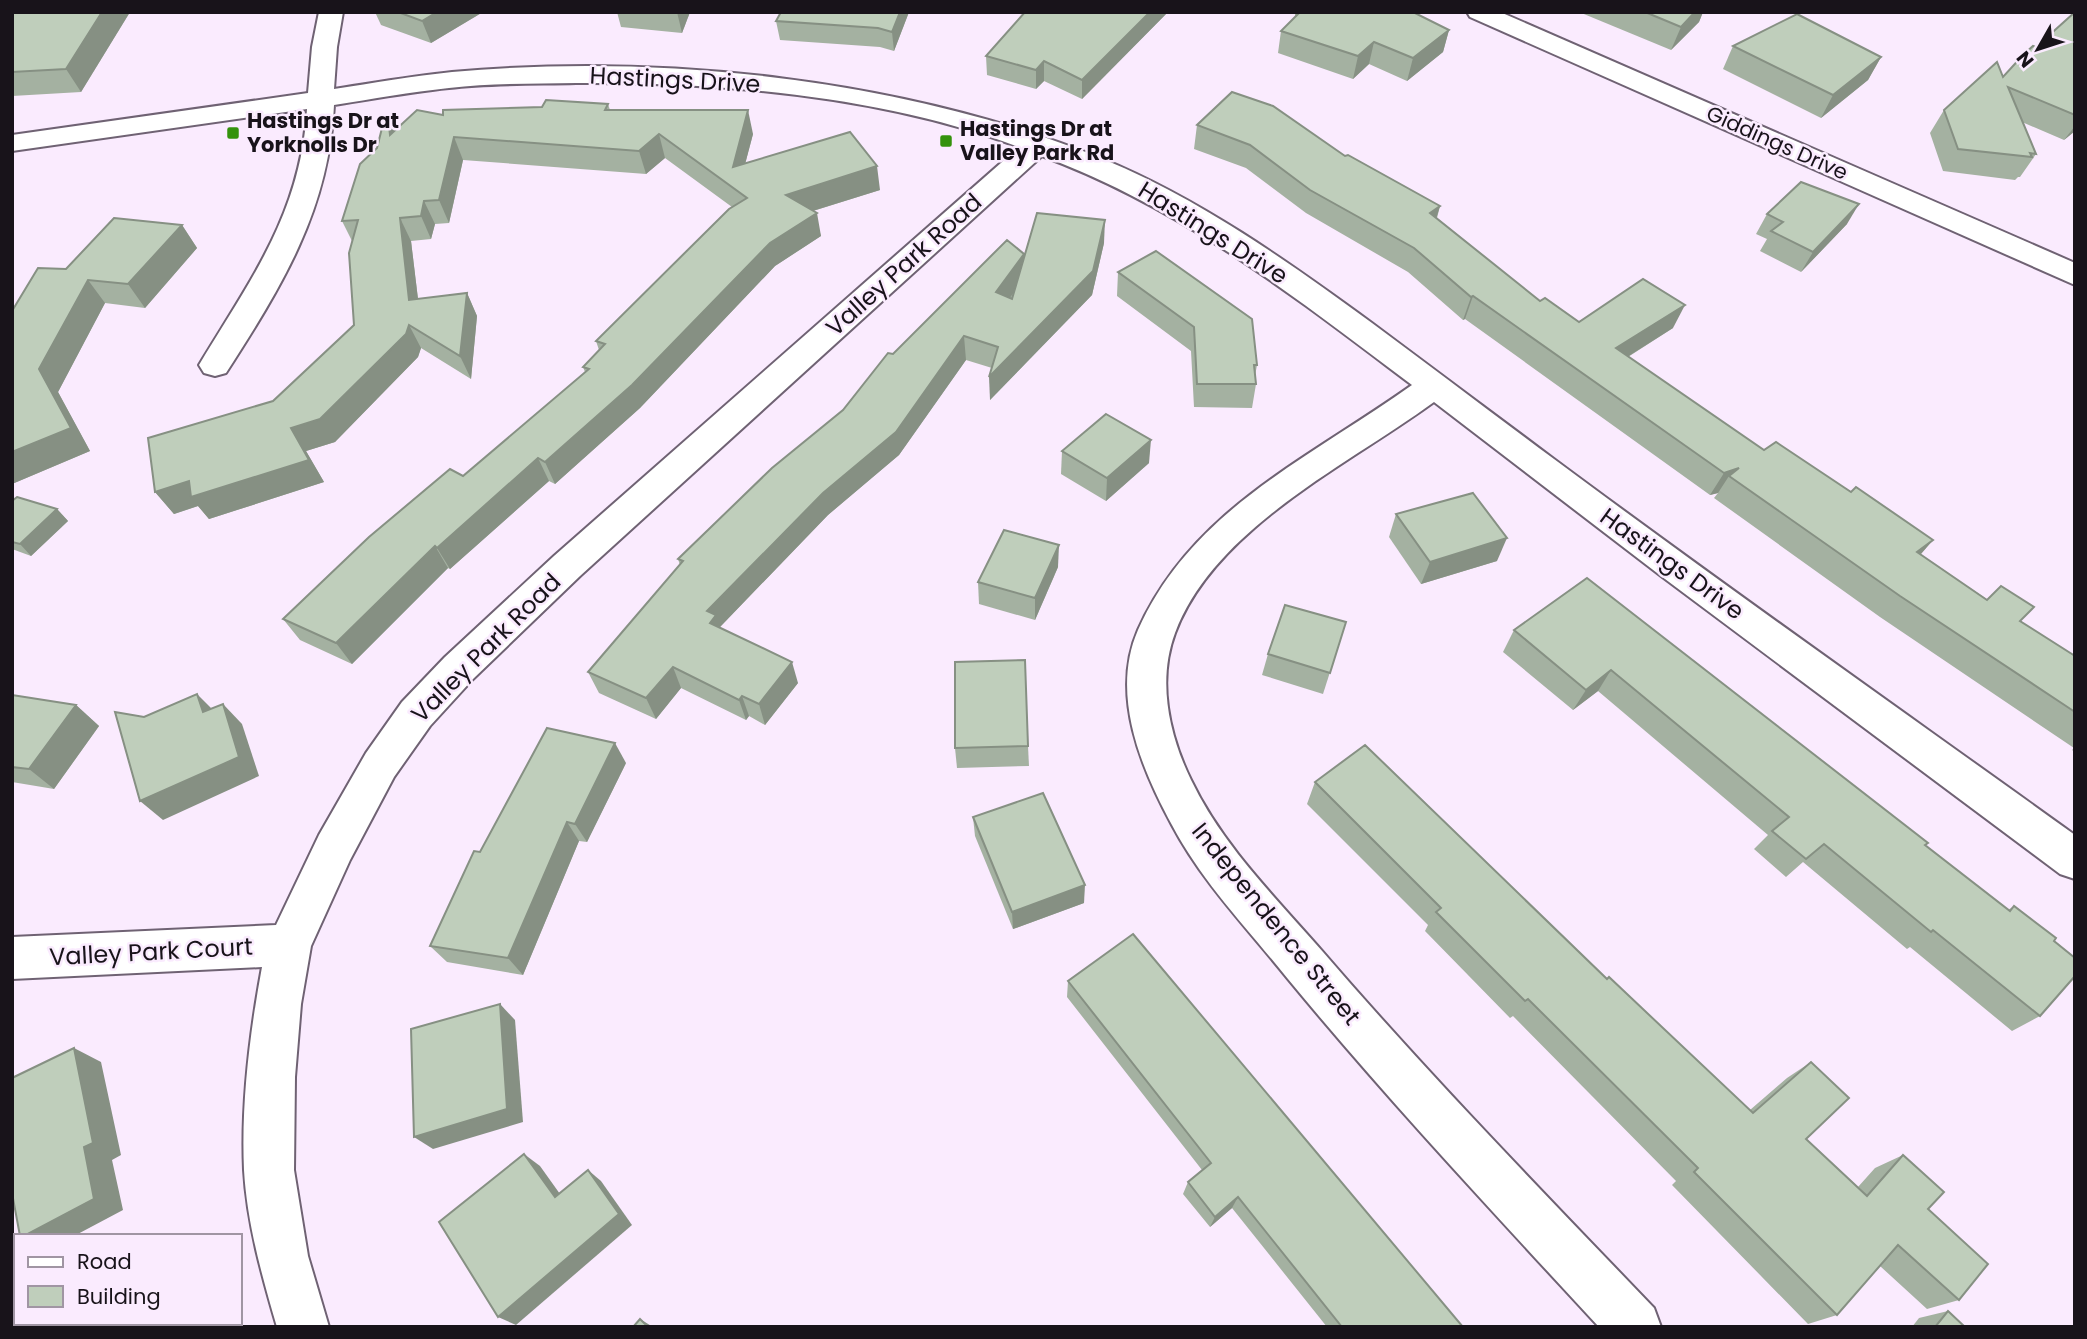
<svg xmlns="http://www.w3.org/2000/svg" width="2087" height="1339" font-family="Poppins,sans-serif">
	<rect width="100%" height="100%" fill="#faebfe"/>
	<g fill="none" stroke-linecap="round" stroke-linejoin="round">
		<defs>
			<g id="minor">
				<path d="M 319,12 L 343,12 L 337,47 L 334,89 C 373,83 413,76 452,72 C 664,53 905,79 1103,159 C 1200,199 1287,261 1372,323 C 1433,368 1493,414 1554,459 C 1726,587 1901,710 2075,835 L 2075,879 L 2060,874 L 1661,576 L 1434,402 C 1348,465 1214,528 1175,633 C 1157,681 1169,735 1191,780 C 1222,845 1276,898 1323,952 C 1429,1075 1542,1191 1654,1308 L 1661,1327 L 1599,1327 C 1493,1212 1387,1099 1288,979 C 1248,929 1202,882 1172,825 C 1141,768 1110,694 1138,630 C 1192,509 1310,458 1412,385 C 1295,297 1181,207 1042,156 L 580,576 L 473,679 L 430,726 L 394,777 L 350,860 L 311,946 L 301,1004 L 295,1077 L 294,1170 L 308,1256 L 329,1327 L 277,1327 C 262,1276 247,1223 244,1170 C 241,1103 250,1032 262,967 L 12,979 L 12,937 L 276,925 L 319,835 L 366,753 L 402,702 L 445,657 L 554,556 L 1019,147 C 883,96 721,82 576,83 C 534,84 491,83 449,88 C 411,92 372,99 334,105 C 329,210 282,286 226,373 L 215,376 L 204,373 L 199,365 C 251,279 301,213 307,109 L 12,151 L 12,135 L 308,93 L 312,47 Z"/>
				<polygon points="1467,12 1500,12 2075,263 2075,285 1470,17"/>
			</g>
		</defs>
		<use href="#minor" stroke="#6f6273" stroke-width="4"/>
		<use href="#minor" fill="#fff" fill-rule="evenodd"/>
	</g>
	<g fill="#a4b1a1">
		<polygon points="12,12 130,12 81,92 12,96"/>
		<polygon points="375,12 483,12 431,43 381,25"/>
		<polygon points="617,12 690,12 682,33 621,27"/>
		<polygon points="781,12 909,12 894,51 880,47 780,40 776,21"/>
		<polygon points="1025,12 1168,12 1082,99 1044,81 1036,89 987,75 986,56"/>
		<polygon points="1295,12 1413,12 1449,30 1443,52 1407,81 1369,64 1353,79 1278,53 1281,31 1295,17"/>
		<polygon points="1579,12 1703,12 1699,22 1671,50"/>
		<polygon points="2075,12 2075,131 2064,140 2022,122 2036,154 2020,177 2018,177 2015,180 1943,171 1930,133 1944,110 2003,77"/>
		<polygon points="1733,46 1881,57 1868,80 1821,118 1723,69"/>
		<polygon points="608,104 610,110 753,134 745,164 880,190 813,211 821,236 775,266 640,408 555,484 549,481 450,569 448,568 352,664 300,640 283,619 463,476 585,372 583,367 599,350 596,341 732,207 665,158 646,174 463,160 449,223 435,224 431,239 411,241 418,299 467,293 477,316 471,379 421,348 418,357 335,442 306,451 324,482 209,519 198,506 174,514 155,492 273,401 354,325 352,241 342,221 377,148 395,131 443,115"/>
		<polygon points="1197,125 1345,156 1440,206 1437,218 1540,301 1579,322 1673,328 1628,357 1764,450 1851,492 1933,540 1920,555 2020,621 2075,656 2075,752 2072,750 2074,748 1880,617 1714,498 1718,493 1710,495 1465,319 1463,320 1408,272 1306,213 1246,168 1194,149"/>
		<polygon points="1767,214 1847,224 1801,272 1760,251 1767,239 1756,234"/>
		<polygon points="182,225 197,248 145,308 105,303 58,392 90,451 12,484 12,311 66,269"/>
		<polygon points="1104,243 1092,295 990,400 992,368 966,360 899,455 828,515 720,627 798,683 765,725 749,716 746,720 681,688 656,719 599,693 588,672 680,565 678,559 843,410 893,354 1024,254 1024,258"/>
		<polygon points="1118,272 1257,365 1255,376 1256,384 1252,408 1194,407 1191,351 1117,296"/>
		<polygon points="1062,451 1149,463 1106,501 1061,474"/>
		<polygon points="12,501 57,509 68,521 31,556 12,549"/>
		<polygon points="1396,514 1497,561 1421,584 1389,537"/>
		<polygon points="1058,567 1035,620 979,604 978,582"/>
		<polygon points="1587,578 1925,845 2008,910 2014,906 2054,941 2040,1016 2012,1031 1910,947 1907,949 1803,862 1786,877 1754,849 1768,835 1598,691 1573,710 1503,652 1514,630"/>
		<polygon points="1346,622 1323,694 1262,675 1268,654"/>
		<polygon points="12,695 76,705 99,726 54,789 12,782"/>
		<polygon points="1028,746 1029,766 957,768 955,748"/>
		<polygon points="626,763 587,842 579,841 523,975 447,962 430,946 480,852"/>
		<polygon points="1315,782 1607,979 1750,1110 1787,1078 1811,1062 1806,1139 1858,1187 1875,1168 1903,1155 1928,1209 1959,1300 1927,1309 1880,1266 1837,1315 1808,1324 1672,1185 1676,1181 1513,1016 1510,1018 1425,931 1428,925 1307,804"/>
		<polygon points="973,817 1084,903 1013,929 975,836"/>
		<polygon points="1068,981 1463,1327 1327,1327 1232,1208 1210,1227 1183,1194 1188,1182 1202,1170 1067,997"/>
		<polygon points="1948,1311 1965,1327 1912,1327 1919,1318"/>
	</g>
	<g fill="#869083">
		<polygon points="102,12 130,12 81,92 66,69"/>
		<polygon points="437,12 483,12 431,43 422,21"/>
		<polygon points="677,12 690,12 682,33"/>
		<polygon points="900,12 909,12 894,51 892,32"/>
		<polygon points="1150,12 1168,12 1082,99 1082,80"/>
		<polygon points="1695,12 1703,12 1699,22 1671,50 1681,27"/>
		<polygon points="1449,30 1443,52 1407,81 1413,58"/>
		<polygon points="1374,42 1369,64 1353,79 1358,56"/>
		<polygon points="1881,57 1868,80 1821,118 1833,95"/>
		<polygon points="1044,61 1044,81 1036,89 1036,70"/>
		<polygon points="748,110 753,134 738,191 733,167"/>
		<polygon points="388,117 399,140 390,135"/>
		<polygon points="2075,126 2075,131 2064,140"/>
		<polygon points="659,134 665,158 646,174 639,151"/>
		<polygon points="454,137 463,160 449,223 439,200"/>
		<polygon points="877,166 880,190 790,218 786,195"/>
		<polygon points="424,201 435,224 431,239 421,216"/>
		<polygon points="1859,204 1847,224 1801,272 1813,252"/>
		<polygon points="1440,206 1433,229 1430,213"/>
		<polygon points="817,213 821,236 775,266 640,408 555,484 545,462 770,243"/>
		<polygon points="400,218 411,241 421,324 409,300"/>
		<polygon points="1105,220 1104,243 1092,295 990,400 989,377"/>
		<polygon points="182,225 197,248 145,308 128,284"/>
		<polygon points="1024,254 1024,278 997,316 996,292"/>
		<polygon points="88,280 105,303 58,392 90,451 12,484 12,452 39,369"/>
		<polygon points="467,293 477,316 471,379 460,356"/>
		<polygon points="1473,296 1465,319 1463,320 1471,297"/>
		<polygon points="1685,305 1673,328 1605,371 1616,348"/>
		<polygon points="409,325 421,348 418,357 335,442 306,451 324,482 209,519 198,506 174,514 155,492 291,428"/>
		<polygon points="964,336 966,360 899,455 828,515 720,627 718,644 707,611"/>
		<polygon points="1151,440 1149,463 1106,501 1107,478"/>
		<polygon points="538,458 549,481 450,569 437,548"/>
		<polygon points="1739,468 1729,476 1718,493 1710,495 1724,473"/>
		<polygon points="57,509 68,521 31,556 20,544"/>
		<polygon points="1507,538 1497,561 1421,584 1430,562"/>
		<polygon points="1933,540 1914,562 1917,552"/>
		<polygon points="1059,545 1058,567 1035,620 1035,598"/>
		<polygon points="435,546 448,568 352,664 336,643"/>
		<polygon points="792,662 798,683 765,725 759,704"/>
		<polygon points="673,667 681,688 656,719 646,698"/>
		<polygon points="1611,670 1598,691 1573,710 1586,690"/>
		<polygon points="197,694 218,715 203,712"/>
		<polygon points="742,696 749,716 746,720 739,700"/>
		<polygon points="223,704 242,724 259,776 163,820 140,801"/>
		<polygon points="76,705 99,726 54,789 29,769"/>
		<polygon points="615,743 626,763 587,842 575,824"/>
		<polygon points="567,822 579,841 523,975 508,958"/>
		<polygon points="1085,885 1084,903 1013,929 1012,912"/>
		<polygon points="500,1004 515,1020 523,1122 433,1149 414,1137"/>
		<polygon points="74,1048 101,1062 121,1155 112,1160 123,1210 74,1236 24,1236 84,1147"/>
		<polygon points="524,1154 540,1166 570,1208 555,1197"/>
		<polygon points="588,1170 601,1181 632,1225 516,1325 498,1317"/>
		<polygon points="1238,1197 1232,1208 1210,1227 1215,1217"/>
		<polygon points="640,1319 653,1327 648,1327"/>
		<polygon points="54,1323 98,1323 98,1327 55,1327"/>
	</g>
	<g fill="#bfcebb" stroke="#869083" stroke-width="2">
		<polygon points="12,12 102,12 66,69 12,72"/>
		<polygon points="398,12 437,12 422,21"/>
		<polygon points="781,12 900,12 892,32 878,28 776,21"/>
		<polygon points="1025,12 1150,12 1082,80 1044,61 1036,70 986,56"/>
		<polygon points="1297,12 1413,12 1449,30 1413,58 1374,42 1358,56 1281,31 1299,13"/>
		<polygon points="1645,12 1695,12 1681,27"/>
		<polygon points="2075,12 2075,115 2008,87 2036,154 2030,153 2032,157 1958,149 1944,110 1997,62 2003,77 2023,55 2033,46 2036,47"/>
		<polygon points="1797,14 1881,57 1833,95 1733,46"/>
		<polygon points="1232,92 1273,106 1345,156 1348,155 1440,206 1430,213 1540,301 1545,298 1579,322 1643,279 1685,305 1616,348 1764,450 1776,442 1851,492 1856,487 1933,540 1917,552 1987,600 2001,586 2034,607 2020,621 2075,656 2075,712 1900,596 1729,476 1739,468 1724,473 1473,296 1471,297 1414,248 1310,190 1250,145 1197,125"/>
		<polygon points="546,100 608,104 605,110 748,110 733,167 850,132 877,166 786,195 817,213 770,243 632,385 545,462 538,458 437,548 435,546 336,643 283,619 369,537 450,469 463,476 589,369 583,367 605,344 596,341 729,209 747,198 659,134 639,151 454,137 439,200 424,201 421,216 400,218 409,300 467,293 460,356 409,325 406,334 320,419 291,428 309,460 191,497 189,481 155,492 148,438 273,401 354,325 349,253 358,220 342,221 360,164 377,148 385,116 388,117 390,135 417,110 443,115 443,110 542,107"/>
		<polygon points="1801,182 1859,204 1813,252 1771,231 1783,222 1767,214"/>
		<polygon points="1037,213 1105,220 1093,271 989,377 998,347 964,336 896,432 823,493 707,611 716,615 710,623 792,662 759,704 742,696 739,700 673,667 646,698 588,672 683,561 678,559 772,468 843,410 888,353 893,354 1007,240 1024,254 996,292 1012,299"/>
		<polygon points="114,218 182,225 128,284 88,280 39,369 71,428 12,452 12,311 38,268 66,269"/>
		<polygon points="1156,251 1252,319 1257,365 1254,365 1256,384 1197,384 1194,327 1118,272"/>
		<polygon points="1106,414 1151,440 1107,478 1062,451"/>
		<polygon points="1473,493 1507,538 1430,562 1396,514"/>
		<polygon points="17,497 57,509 20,544 12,542 12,501"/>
		<polygon points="1004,530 1059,545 1035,598 978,582"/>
		<polygon points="1587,578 1928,843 1925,845 2010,911 2014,906 2056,938 2054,941 2075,958 2075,976 2040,1016 1933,930 1931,932 1824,844 1806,859 1772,831 1789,817 1611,670 1586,690 1514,630"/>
		<polygon points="1285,605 1346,622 1330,673 1268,654"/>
		<polygon points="1025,660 1028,746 955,748 955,662"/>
		<polygon points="197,694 203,712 223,704 239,757 140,801 115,712 144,717"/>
		<polygon points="12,695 76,705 29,769 12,767"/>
		<polygon points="547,728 615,743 575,824 567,822 508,958 430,946 474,851 480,852"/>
		<polygon points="1365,745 1607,979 1609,977 1753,1113 1811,1062 1849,1098 1806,1139 1867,1196 1903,1155 1944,1192 1928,1209 1988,1264 1959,1300 1898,1245 1837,1315 1694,1172 1698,1168 1528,999 1525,1001 1436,912 1441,908 1315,782"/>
		<polygon points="1043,793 1085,885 1012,912 973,817"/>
		<polygon points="1133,934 1463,1327 1342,1327 1238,1197 1215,1217 1188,1182 1211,1163 1068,981"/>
		<polygon points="500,1004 507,1109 414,1137 411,1029"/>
		<polygon points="74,1048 93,1143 84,1147 94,1199 24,1236 20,1236 12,1193 12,1078"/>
		<polygon points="524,1154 555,1197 588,1170 619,1214 498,1317 439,1222"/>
		<polygon points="16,1275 16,1323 54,1323 55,1327 12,1327 12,1277"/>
		<polygon points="1948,1311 1965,1327 1935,1327"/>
		<polygon points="640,1319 648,1327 633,1327"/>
	</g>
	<g fill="#34920c" stroke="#faebfe" stroke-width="2.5">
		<rect x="226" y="126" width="14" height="14" rx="3.5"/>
		<rect x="939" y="134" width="14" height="14" rx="3.5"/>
	</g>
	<g text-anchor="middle" stroke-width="5" stroke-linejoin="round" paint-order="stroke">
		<g font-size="21" font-weight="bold" fill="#18131a" stroke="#faebfe" text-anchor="start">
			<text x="247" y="128">Hastings Dr at<tspan x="247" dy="24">Yorknolls Dr</tspan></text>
			<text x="960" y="136">Hastings Dr at<tspan x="960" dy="24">Valley Park Rd</tspan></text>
		</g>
		<g font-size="21" fill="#18131a" stroke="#faebfe">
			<text transform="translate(1777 143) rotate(24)" y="7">Giddings Drive</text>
		</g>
		<g font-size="24" fill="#18131a" stroke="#faebfe">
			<text transform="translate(675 80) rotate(3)" y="8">Hastings Drive</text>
			<text transform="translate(1213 233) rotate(32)" y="8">Hastings Drive</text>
			<text transform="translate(904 265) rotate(-42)" y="8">Valley Park Road</text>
			<text transform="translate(1672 564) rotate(36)" y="8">Hastings Drive</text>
			<text transform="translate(486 648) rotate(-45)" y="8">Valley Park Road</text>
			<text transform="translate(1276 924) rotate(51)" y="8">Independence Street</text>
			<text transform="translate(151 952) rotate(-3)" y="8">Valley Park Court</text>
		</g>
	</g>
	<rect width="2087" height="1339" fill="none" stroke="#18131a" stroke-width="28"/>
	<rect x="14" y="1234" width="228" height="91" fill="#faebfe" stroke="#a095a3" stroke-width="2"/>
	<rect x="28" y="1257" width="35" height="10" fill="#ffffff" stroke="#a095a3" stroke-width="2"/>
	<text x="77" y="1269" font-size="21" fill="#18131a">Road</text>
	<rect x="28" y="1286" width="35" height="21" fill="#bfcebb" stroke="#a095a3" stroke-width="2"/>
	<text x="77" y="1304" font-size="21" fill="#18131a">Building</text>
	<g transform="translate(2038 49) rotate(231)" stroke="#faebfe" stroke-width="5" paint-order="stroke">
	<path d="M0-5L12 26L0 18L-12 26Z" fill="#18131a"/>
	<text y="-10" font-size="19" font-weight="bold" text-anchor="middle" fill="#18131a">N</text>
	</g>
</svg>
